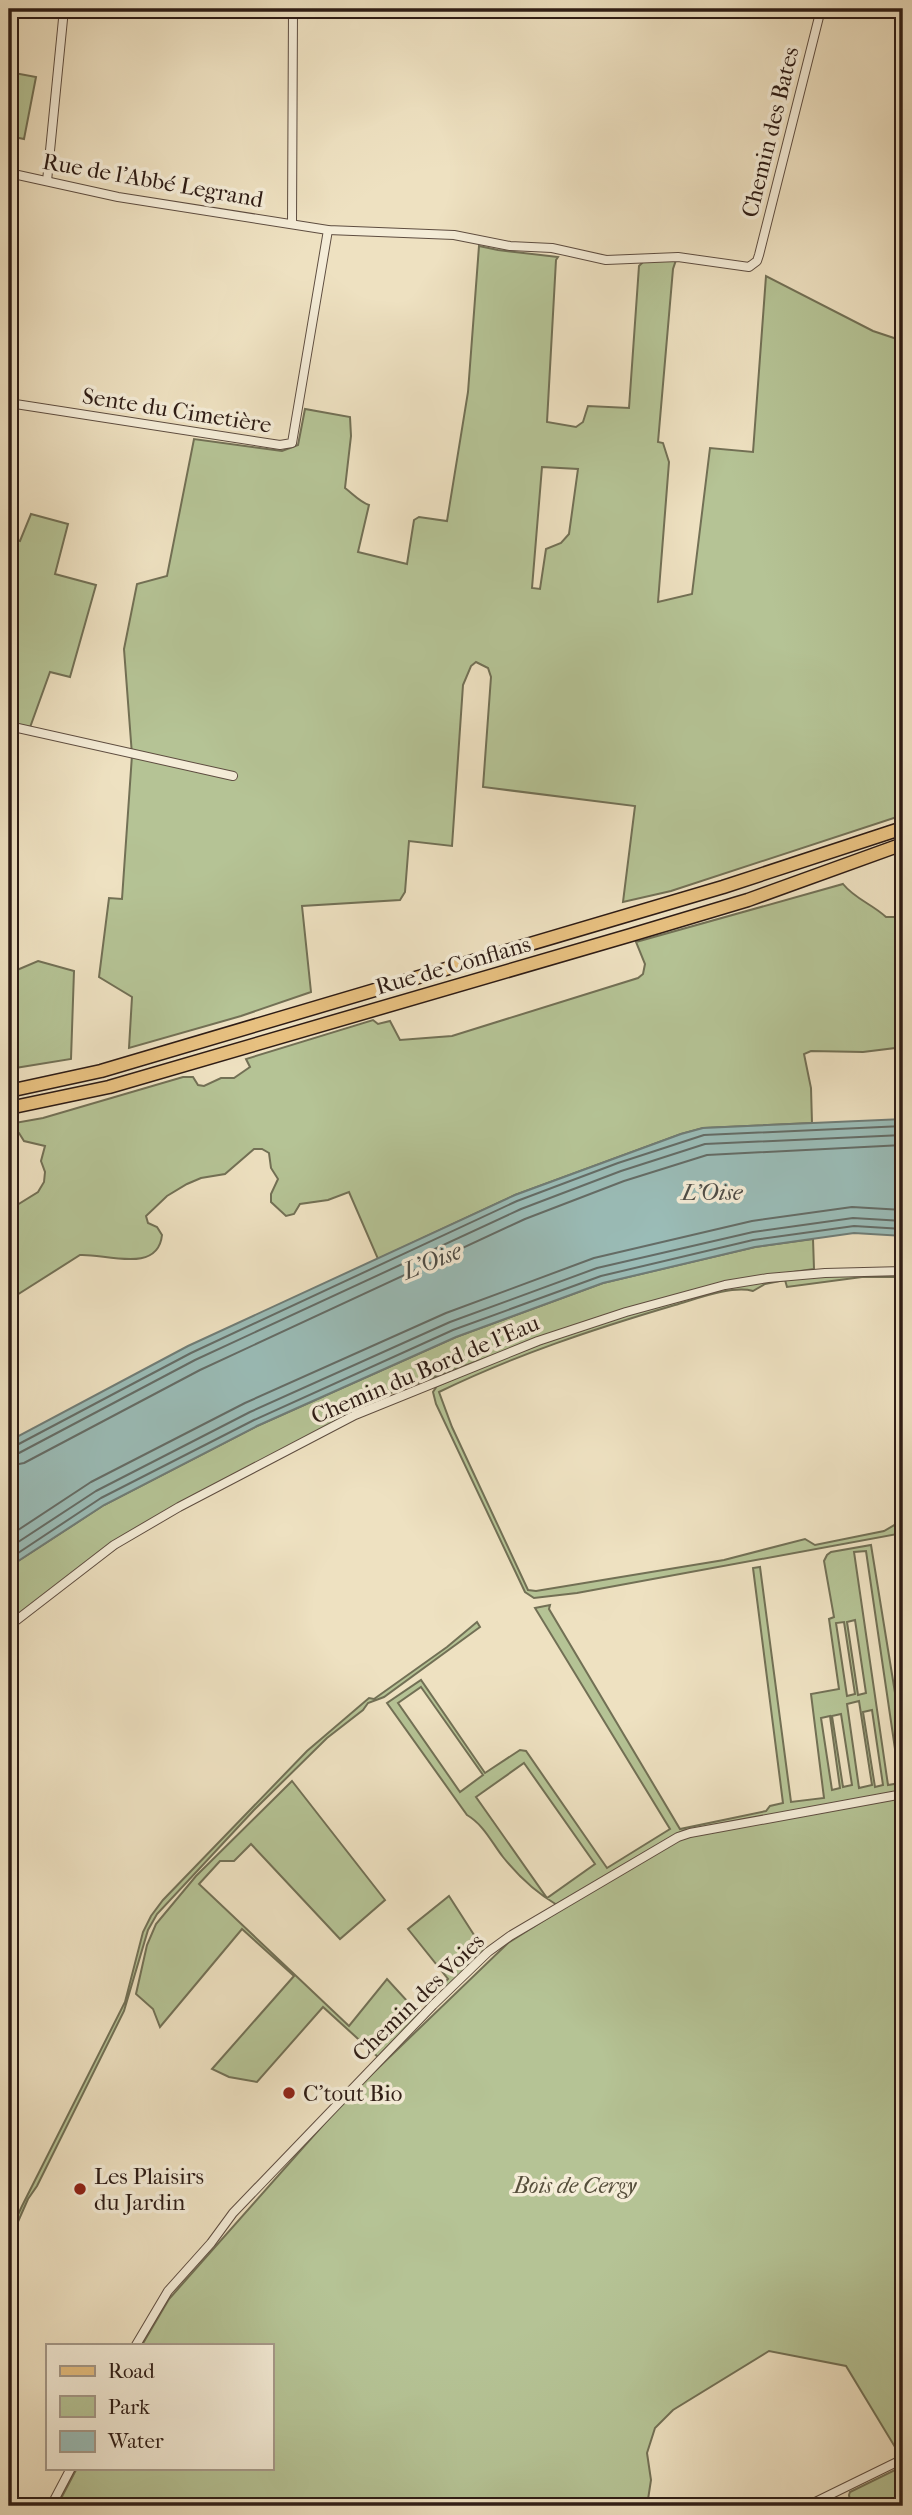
<svg xmlns="http://www.w3.org/2000/svg" width="912" height="2515" font-family="'IM FELL French Canon',serif">
	<rect width="100%" height="100%" fill="#eee1c1"/>
	<filter id="stains"><feTurbulence type="fractalNoise" baseFrequency=".00286" numOctaves="4"/><feColorMatrix values="0 0 0 0 .2 0 0 0 0 .09 0 0 0 0 .02 0 0 0 .5 -.17"/></filter>
	<radialGradient id="worn" r=".72"><stop offset=".6" stop-color="#630" stop-opacity="0"/><stop offset="1" stop-color="#630" stop-opacity=".3"/></radialGradient>
	<g fill="#b5c395" stroke="#727055" stroke-width="2" fill-rule="evenodd">
		<polygon points="9,72 36,77 24,139 9,136"/>
		<path d="M 479,246 L 498,250 L 558,257 L 556,260 L 547,422 L 576,427 L 583,422 L 588,406 L 629,408 L 639,266 L 644,261 L 676,260 L 673,269 L 658,442 L 663,443 L 669,462 L 658,602 L 692,594 L 710,448 L 753,452 L 766,276 L 873,331 L 903,341 L 903,815 L 671,891 L 623,902 L 635,806 L 483,787 L 491,677 L 488,668 L 476,662 L 471,666 L 463,685 L 452,846 L 409,841 L 405,892 L 400,900 L 302,906 L 311,992 L 241,1016 L 129,1048 L 132,997 L 99,977 L 109,898 L 122,899 L 132,755 L 124,649 L 137,584 L 167,576 L 194,439 L 282,451 L 298,445 L 305,409 L 350,417 L 351,436 L 345,488 C 353,494 360,502 369,505 L 358,552 L 407,564 L 414,520 L 419,517 L 447,521 L 468,392 ZM 542,467 L 578,469 L 569,534 L 561,543 L 546,549 L 540,589 L 532,588 Z"/>
		<polygon points="31,514 68,524 55,574 96,585 70,677 50,672 28,733 9,725 9,537 20,541"/>
		<path d="M 843,884 C 855,899 872,904 886,917 L 903,917 L 903,1047 L 863,1052 L 811,1051 L 804,1054 L 811,1088 L 812,1123 L 703,1128 L 681,1134 L 515,1195 L 378,1259 L 349,1192 L 328,1200 L 300,1204 L 294,1214 L 286,1216 L 271,1202 L 271,1194 L 278,1179 L 271,1168 L 269,1153 L 262,1149 L 254,1149 L 225,1174 L 201,1178 L 187,1184 L 167,1196 L 146,1216 L 148,1223 L 157,1227 L 162,1235 C 158,1275 103,1253 80,1255 L 9,1300 L 9,1210 L 38,1192 L 44,1182 L 45,1172 L 41,1161 L 45,1146 L 24,1141 L 19,1133 L 9,1135 L 9,1124 L 43,1118 L 183,1077 L 193,1077 L 198,1085 L 204,1086 L 221,1078 L 234,1078 L 250,1067 L 246,1059 L 373,1020 L 378,1024 L 390,1021 L 400,1040 L 452,1036 L 638,978 L 643,974 L 645,964 L 636,942 Z"/>
		<polygon points="38,961 74,971 71,1059 9,1069 9,1034 15,1035 17,970"/>
		<polygon points="813,1239 814,1269 730,1281 489,1357 382,1396 352,1409 328,1426 179,1504 9,1623 9,1567 104,1505 257,1426 456,1337 603,1283 755,1247"/>
		<path d="M 903,1273 L 903,1277 L 862,1277 L 787,1287 L 785,1280 L 765,1284 L 753,1291 C 732,1285 696,1299 675,1305 C 594,1329 515,1355 439,1392 L 452,1427 L 528,1590 L 536,1591 L 724,1560 L 805,1539 L 815,1545 L 884,1531 L 903,1520 L 903,1533 L 577,1593 L 534,1598 L 525,1592 L 436,1404 L 433,1392 L 437,1386 C 531,1345 628,1309 729,1287 C 785,1274 845,1275 903,1273 Z"/>
		<path d="M 871,1545 L 897,1705 L 903,1705 L 903,1713 L 897,1715 L 903,1753 L 903,1792 L 683,1831 L 557,1905 C 535,1892 519,1877 503,1857 C 492,1843 484,1825 467,1815 L 387,1703 L 421,1680 L 485,1773 L 520,1750 L 526,1751 L 607,1868 L 670,1829 L 535,1608 L 550,1605 L 549,1609 L 680,1829 L 766,1811 L 770,1806 L 783,1803 L 753,1568 L 760,1567 L 791,1802 L 824,1798 L 811,1694 L 839,1689 L 829,1619 L 834,1617 L 824,1561 L 827,1555 L 831,1552 ZM 866,1551 L 900,1783 L 888,1785 L 854,1552 ZM 855,1620 L 866,1693 L 858,1695 L 847,1622 ZM 844,1622 L 855,1694 L 847,1696 L 836,1623 ZM 421,1687 L 483,1775 L 460,1792 L 398,1703 ZM 859,1701 L 872,1785 L 859,1788 L 847,1704 ZM 872,1710 L 883,1785 L 875,1787 L 863,1712 ZM 841,1714 L 852,1785 L 843,1787 L 832,1716 ZM 830,1716 L 840,1788 L 832,1790 L 821,1718 ZM 524,1763 L 595,1864 L 547,1898 L 476,1797 Z"/>
		<polygon points="477,1622 480,1627 384,1697 368,1703 363,1710 327,1738 254,1810 157,1914 148,1930 124,2011 37,2186 28,2199 9,2242 9,2234 22,2206 125,2002 143,1932 151,1916 163,1900 307,1751 369,1698 374,1699 447,1647"/>
		<polygon points="292,1781 385,1900 340,1939 251,1844 234,1861 220,1861 199,1884 349,2026 387,1979 419,2014 378,2057 323,2007 257,2082 229,2077 212,2069 294,1976 242,1929 160,2027 153,2009 136,1994 147,1945 156,1924 196,1876"/>
		<polygon points="903,1795 903,2451 898,2452 846,2366 769,2351 673,2410 655,2428 647,2453 651,2480 647,2506 57,2506 77,2468 271,2468 271,2345 142,2345 169,2299 347,2098 508,1943 672,1840"/>
		<polygon points="449,1896 485,1952 448,1986 441,1986 448,1979 408,1929"/>
		<polygon points="903,2466 903,2506 851,2506 849,2495 850,2492"/>
	</g>
	<polygon fill="#9abcb7" stroke="#6f7c76" stroke-width="2" points="903,1119 903,1236 854,1233 755,1247 603,1283 456,1337 257,1426 104,1505 9,1567 9,1441 188,1346 515,1195 681,1134 703,1128"/>
	<g fill="none" stroke-linecap="round" stroke-linejoin="round">
		<g stroke="#646c66" stroke-width="2">
			<polyline points="9,1446 15,1446 191,1353 517,1201 618,1163 704,1135 903,1126"/>
			<polyline points="9,1455 19,1453 195,1360 521,1209 621,1171 705,1144 903,1135"/>
			<polyline points="9,1466 24,1463 200,1370 525,1219 624,1181 707,1155 903,1145"/>
			<polyline points="9,1536 91,1482 245,1403 446,1313 594,1258 752,1221 852,1207 903,1210"/>
			<polyline points="9,1548 96,1491 250,1412 450,1322 597,1268 753,1232 853,1218 903,1221"/>
			<polyline points="9,1559 101,1498 254,1420 453,1330 601,1276 753,1240 854,1226 903,1229"/>
		</g>
		<defs>
			<g id="street">
				<polyline points="847,9 856,12 861,9"/>
				<polyline points="9,173 118,197 328,230 454,235 510,246 552,248 606,260 678,257 749,267 757,261 759,255 821,9"/>
				<polyline points="47,181 64,9"/>
				<polyline points="292,223 293,9"/>
				<polyline points="9,403 280,445 292,443 328,230"/>
				<polyline points="9,726 233,776"/>
				<polyline points="9,1626 114,1545 179,1507 355,1415 538,1341 626,1312 725,1285 768,1278 825,1273 903,1271"/>
				<polyline points="136,2345 168,2291 211,2243 233,2213 433,2005 488,1952 510,1936 678,1837 690,1833 903,1794"/>
				<polyline points="51,2506 71,2468"/>
				<polyline points="807,2506 903,2459"/>
			</g>
			<g id="primary">
				<polyline points="9,1091 101,1071 723,887 903,828"/>
				<polyline points="9,1108 109,1087 631,935 748,900 903,844"/>
			</g>
		</defs>
		<use href="#street" stroke="#5e4d40" stroke-width="10"/>
		<use href="#primary" stroke="#2e1c15" stroke-width="15"/>
		<use href="#street" stroke="#f4ecd7" stroke-width="8"/>
		<use href="#primary" stroke="#e7c080" stroke-width="12"/>
	</g>
	<g fill="#8f2418" stroke="#f4ecd7" stroke-width="2.5">
		<circle cx="289" cy="2093" r="7"/>
		<circle cx="80" cy="2189" r="7"/>
	</g>
	<g text-anchor="middle" stroke-width="7" stroke-linejoin="round" paint-order="stroke">
		<g font-size="23" fill="#2e1c15" stroke="#f4ecd7">
			<text transform="translate(770 132) rotate(-76)" y="8">Chemin des Bates</text>
			<text transform="translate(153 180) rotate(10)" y="8">Rue de l'Abbé Legrand</text>
			<text transform="translate(177 410) rotate(9)" y="8">Sente du Cimetière</text>
			<text transform="translate(453 965) rotate(-16)" y="8">Rue de Conflans</text>
			<text transform="translate(425 1369) rotate(-23)" y="8">Chemin du Bord de l'Eau</text>
			<text transform="translate(418 1997) rotate(-44)" y="8">Chemin des Voies</text>
		</g>
		<g font-size="23" fill="#2e1c15" stroke="#f4ecd7" text-anchor="start">
			<text x="303" y="2101">C'tout Bio</text>
			<text x="94" y="2184">Les Plaisirs<tspan x="94" dy="26">du Jardin</tspan></text>
		</g>
		<g font-size="23" font-style="italic" fill="#564e3b" stroke="#f4ecd7">
			<text x="575" y="2193">Bois de Cergy</text>
		</g>
		<g font-size="24" font-style="italic" fill="#4e4c46" stroke="#f4ecd7">
			<text x="712" y="1200">L’Oise</text>
			<text transform="translate(432 1261) rotate(-22)" y="8">L'Oise</text>
		</g>
	</g>
	<rect width="912" height="2515" fill="none" stroke="#eee1c1" stroke-width="35"/>
	<rect x="10" y="10" width="891" height="2494" fill="none" stroke="#2e1c15" stroke-width="3.5"/>
	<rect x="18" y="18" width="877" height="2480" fill="none" stroke="#2e1c15" stroke-width="2"/>
	<rect x="46" y="2344" width="228" height="126" fill="#f4ecd7" stroke="#a59989" stroke-width="2"/>
	<rect x="60" y="2366" width="35" height="10" fill="#e7c080" stroke="#a59989" stroke-width="2"/>
	<text x="108" y="2378" font-size="21" fill="#2e1c15">Road</text>
	<rect x="60" y="2396" width="35" height="21" fill="#b5c395" stroke="#a59989" stroke-width="2"/>
	<text x="108" y="2414" font-size="21" fill="#2e1c15">Park</text>
	<rect x="60" y="2431" width="35" height="21" fill="#9abcb7" stroke="#a59989" stroke-width="2"/>
	<text x="108" y="2448" font-size="21" fill="#2e1c15">Water</text>
	<rect width="100%" height="100%" filter="url(#stains)"/>
	<rect width="100%" height="100%" fill="url(#worn)"/>
</svg>
